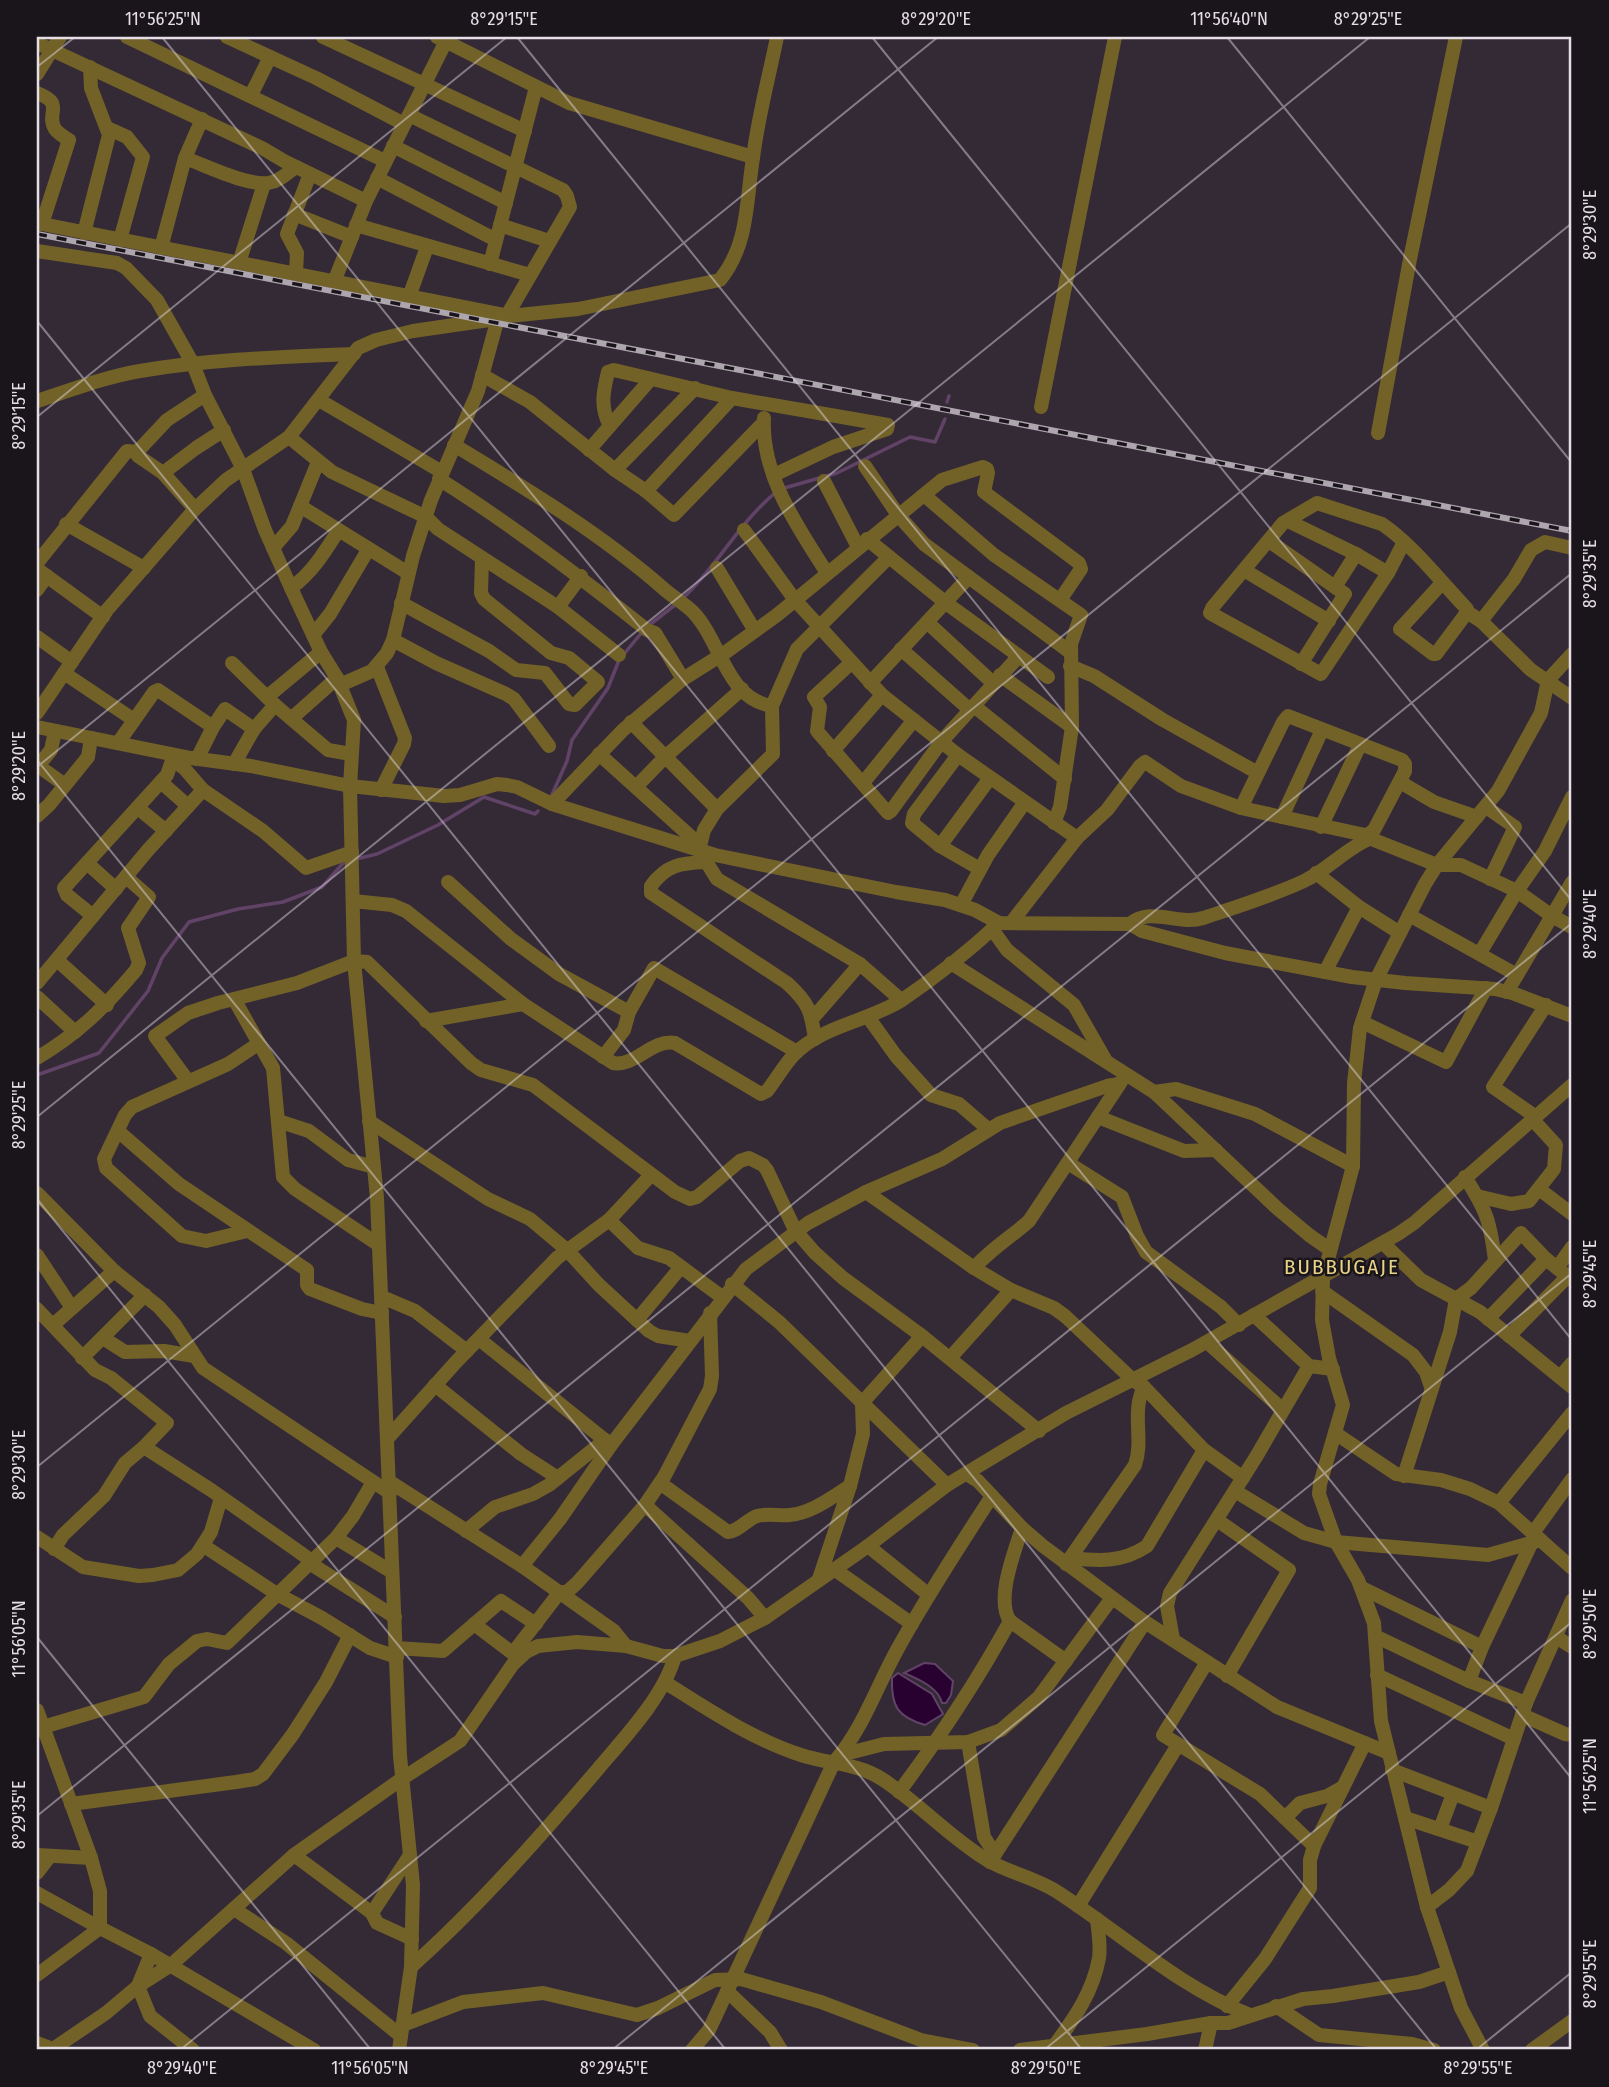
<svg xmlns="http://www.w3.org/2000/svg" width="1609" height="2087" font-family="'Fira Sans Condensed',sans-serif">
	<rect width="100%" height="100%" fill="#342a36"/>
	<g fill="#290130" stroke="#614367" stroke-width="2">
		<path d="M 924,1663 L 935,1664 L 953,1681 L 951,1695 L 946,1703 L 942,1703 C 938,1687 918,1679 904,1673 Z"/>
		<path d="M 898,1673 L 932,1694 L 943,1714 L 925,1725 C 898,1717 891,1707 892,1678 Z"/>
	</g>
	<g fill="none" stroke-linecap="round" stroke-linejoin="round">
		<g stroke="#614367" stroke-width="3.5">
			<polyline points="947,402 949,396"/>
			<polyline points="781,489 837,473 910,437 935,442 945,419"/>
			<path d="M 684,597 C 718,565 738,524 775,493"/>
			<polyline points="648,626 675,605"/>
			<polyline points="551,797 567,761 572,740 608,688 619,660 643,631"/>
			<polyline points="356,859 377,854 438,825 484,797 535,814 538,811"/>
			<polyline points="37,1075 99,1053 148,991 162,958 189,922 238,909 283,902 322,887 345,861"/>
		</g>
		<g stroke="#736227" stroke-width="14">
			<polyline points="127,37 385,161"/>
			<polyline points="227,37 316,78 404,124"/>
			<polyline points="323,37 525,131"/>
			<polyline points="437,37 569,103 753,157"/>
			<polyline points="37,43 262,148 284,161 366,201"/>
			<polyline points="37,74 60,37"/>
			<path d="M 37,93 C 66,104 45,113 55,129 C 58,133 64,137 69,140 L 42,224"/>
			<polyline points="251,95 270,57"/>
			<polyline points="107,128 127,137 143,157 120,240"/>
			<polyline points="393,146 506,203"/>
			<path d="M 185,158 C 205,165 253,189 272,182 C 281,180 288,172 296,167"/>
			<polyline points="377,178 496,240"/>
			<polyline points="294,214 352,237"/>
			<path d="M 37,223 L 509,316 L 578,309 L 720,280 C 749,244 746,201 753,158 C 758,117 769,77 777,37"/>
			<polyline points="356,225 530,275"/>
			<polyline points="500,225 549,241"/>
			<polyline points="84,233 109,135 91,88 90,67"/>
			<polyline points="161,248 185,158 202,119"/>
			<polyline points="37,251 117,263 126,268 157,300 193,364 205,395 243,469 265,530 291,588 321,652 337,678 354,720 350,786 354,961 377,1198 400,1756 413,1885 411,1967 399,2050"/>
			<polyline points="239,263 264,184"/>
			<polyline points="490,264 536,87"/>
			<polyline points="296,274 297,253 287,234 310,174"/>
			<polyline points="334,282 366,201 448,37"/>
			<polyline points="409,297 427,247"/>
			<polyline points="482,375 530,402 615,470 646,491 674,515 763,423"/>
			<polyline points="319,400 442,472"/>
			<path d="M 37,401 C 71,390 105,377 140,371 C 211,359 283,357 354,354"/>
			<polyline points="1041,407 1115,37"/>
			<path d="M 764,418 C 761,476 798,527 827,573"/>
			<path d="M 610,426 C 600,407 603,392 608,372 L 614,370 L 732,398 L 888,425 L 887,429 L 833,447 L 774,475"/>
			<polyline points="1378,433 1410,259 1456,37"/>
			<polyline points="289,437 332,472 426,517 438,529 558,607 619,655"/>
			<path d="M 454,445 C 527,489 600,533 664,589 C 673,597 685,604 693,612 C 721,641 726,699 772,706"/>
			<polyline points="589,450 650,380"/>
			<polyline points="137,452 167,420 205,395"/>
			<polyline points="865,466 898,515 924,544 1070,652"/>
			<polyline points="615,470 695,388"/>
			<polyline points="163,473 196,448 224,430"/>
			<path d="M 439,479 C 512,525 580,577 647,630 L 655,633 L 683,679"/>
			<polyline points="824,481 858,547"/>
			<polyline points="646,491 732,398"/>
			<polyline points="924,495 994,555 1081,615 1071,644 1072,727 1060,807 1054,823"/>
			<polyline points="300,506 408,573"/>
			<polyline points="1288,521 1356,554 1388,573"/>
			<polyline points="66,524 144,568"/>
			<polyline points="744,530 795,600 882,695 958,755 1077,838"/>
			<polyline points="867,539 946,603 1048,677"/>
			<polyline points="1269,541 1345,594 1301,664"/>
			<path d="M 1404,542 L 1388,573 L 1321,674 L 1210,613 L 1212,608 L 1283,523 L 1317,503 L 1382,524 C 1413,545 1441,582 1467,609 L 1465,615 L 1436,654 L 1433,654 L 1400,629 L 1442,583"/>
			<polyline points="273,548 292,526 318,462"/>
			<polyline points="889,557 797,649 772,706 773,754 717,809 704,830 699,850 717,879 860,964 901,1000"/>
			<polyline points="37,563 127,451 137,452 138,456 163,473 195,509"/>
			<polyline points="717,568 755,631"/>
			<polyline points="37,569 103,617"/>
			<polyline points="1244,570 1329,621"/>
			<polyline points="1335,587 1356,554"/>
			<path d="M 291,588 C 312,573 324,553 338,531"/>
			<polyline points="37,590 47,576"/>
			<polyline points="401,603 489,651 516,670 545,673 569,704 575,705 598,682 569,658 551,653 484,599 481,593 482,558"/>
			<polyline points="558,607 581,576"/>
			<polyline points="1467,612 1481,621 1531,670 1572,698"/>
			<polyline points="1481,621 1514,579 1531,550 1545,542 1572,548"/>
			<polyline points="927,622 993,683"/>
			<polyline points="313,635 330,614 368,550"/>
			<polyline points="37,637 72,662"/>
			<polyline points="393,640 436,663 506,694 514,699 549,746"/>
			<polyline points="901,649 970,710"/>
			<polyline points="232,663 275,705 328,750 351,754"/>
			<polyline points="851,663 814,697 820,707 817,731 888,813 891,811 941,742 1019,656"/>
			<polyline points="1070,666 1094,676 1163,720 1258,773"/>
			<polyline points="377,667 405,738 404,744 381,790"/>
			<polyline points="64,673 134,720"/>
			<polyline points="1000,675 1072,727"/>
			<polyline points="870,683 969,577"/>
			<polyline points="340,685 372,671 387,653 393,640 413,556 431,500 478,391 498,318"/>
			<polyline points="267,697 321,652"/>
			<polyline points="974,706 1065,779"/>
			<polyline points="37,713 107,610 195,509 226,480 289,437 358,348 376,340 413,331 503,318 509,312 570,207 567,196 563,190 409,115"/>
			<polyline points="292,718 337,678"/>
			<polyline points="631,722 717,809"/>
			<polyline points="37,727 191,758 251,766 350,786 444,796 460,795 497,784 507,785 517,787 552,804 715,855 896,892 945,900 975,910 999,923 1130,924 1142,931 1225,953 1352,977 1405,983 1495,989 1512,993 1572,1016"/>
			<polyline points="118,743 154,692 158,690 213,727"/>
			<polyline points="833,751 882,695"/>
			<polyline points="599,754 700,845"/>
			<polyline points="958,755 914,814 912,823 940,846 980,869"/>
			<polyline points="197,759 213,727 225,709 254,729"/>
			<polyline points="173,760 184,768 203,790 263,831 306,868 352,852"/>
			<polyline points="234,764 254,729 275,705"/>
			<polyline points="37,765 65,785"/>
			<polyline points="38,766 51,750 55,731"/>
			<polyline points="161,782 188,806"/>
			<polyline points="1400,782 1434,802 1477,817"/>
			<polyline points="863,783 914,720"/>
			<polyline points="636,787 665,757 742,689"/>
			<polyline points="552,804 623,730 683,679 726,652 777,615 942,480 983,467 987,469 988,473 984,492 1079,563 1081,569 1060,600"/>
			<polyline points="1486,807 1515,827 1490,879"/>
			<polyline points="138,808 166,831"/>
			<polyline points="1241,808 1283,722 1288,716 1402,760 1405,764 1405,771 1374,830 1369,834"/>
			<polyline points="37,816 49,805 88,757 91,738"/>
			<polyline points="1282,817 1322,730"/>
			<polyline points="1321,827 1360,745"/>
			<polyline points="940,846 990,778"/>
			<path d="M 705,862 C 681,863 666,865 651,886 L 651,893 L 787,983 C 809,1003 811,1011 815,1039"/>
			<polyline points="87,863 116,889"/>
			<polyline points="1316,873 1359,907 1400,933"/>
			<polyline points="448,882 511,939 559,974 629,1012"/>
			<path d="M 353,901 L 392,905 L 406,911 L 523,1004 L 613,1063 C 636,1067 651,1039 675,1043 L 761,1094 L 767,1091 C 777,1079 787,1059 800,1049 C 829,1025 870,1020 902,1000 C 936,977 969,951 999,923"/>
			<polyline points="961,905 988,855 1025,802"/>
			<polyline points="1409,915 1517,975"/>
			<polyline points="93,916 67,895 64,888 167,775 174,755"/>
			<polyline points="1011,923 1077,838 1107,810 1140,766 1145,762 1181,786 1241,808 1365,835 1369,834 1374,840 1437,865 1461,865 1517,891 1552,916 1572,927"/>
			<path d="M 1130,924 C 1151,906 1179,926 1203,918 C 1236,907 1272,896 1304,881 C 1328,870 1346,848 1371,838"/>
			<polyline points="992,929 1007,950 1074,1005 1106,1061"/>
			<polyline points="1480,953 1517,891 1545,851 1572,797"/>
			<polyline points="57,960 107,1005"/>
			<polyline points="951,963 1154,1092 1278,1209 1309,1235 1329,1249"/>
			<polyline points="1325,972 1359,907"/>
			<polyline points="37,983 148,850 203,790"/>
			<polyline points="1507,992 1572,882"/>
			<polyline points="37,997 75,1032"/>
			<polyline points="234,999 273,1068 283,1177 295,1189 379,1245"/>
			<polyline points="868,1017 896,1056 931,1095 959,1104 988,1129"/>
			<polyline points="812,1019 860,964"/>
			<polyline points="426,1021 523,1004"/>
			<polyline points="1362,1022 1446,1062 1486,988"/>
			<polyline points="603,1057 624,1030 629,1012 654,968 797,1052"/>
			<path d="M 37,1058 C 79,1033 104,1008 136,970 L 139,963 L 128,928 L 149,897 L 126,877"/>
			<polyline points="188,1081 155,1036 188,1013 218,1003 297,983 354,961 367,962 471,1063 481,1070 533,1085 675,1192 690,1199 697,1197 740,1161 749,1158 763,1165 767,1170 795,1230 815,1253 843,1278 922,1336 1039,1431"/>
			<polyline points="1154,1092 1176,1089 1255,1114 1353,1166"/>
			<polyline points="1098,1117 1184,1151 1216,1150"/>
			<polyline points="1536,1117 1493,1087 1546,1005"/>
			<polyline points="278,1121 309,1131 348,1160 374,1167"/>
			<polyline points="369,1121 488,1199 530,1219 567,1250 599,1285 649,1331 658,1336 690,1341"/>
			<polyline points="118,1131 179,1184 307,1270 307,1285 310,1289 362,1309 382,1313"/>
			<polyline points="1068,1163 1122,1197 1137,1236 1146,1252 1221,1307 1239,1325"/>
			<path d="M 1465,1177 C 1486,1210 1490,1220 1495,1260"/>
			<polyline points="1539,1189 1572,1214"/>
			<polyline points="866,1192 974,1268 1011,1290 1054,1308 1065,1316 1133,1380 1144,1387 1204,1450 1243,1478"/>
			<polyline points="37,1193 114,1271 159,1307 175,1325 203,1368 390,1493"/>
			<polyline points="1477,1196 1511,1204 1529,1201 1554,1169 1556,1145 1533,1120"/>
			<polyline points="609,1220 638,1248 669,1258 722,1297"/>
			<polyline points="247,1231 206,1241 182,1236 106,1168 104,1159 125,1115 132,1107 228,1064 258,1044"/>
			<polyline points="1383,1243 1421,1280 1480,1312 1572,1387"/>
			<polyline points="37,1255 72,1308"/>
			<path d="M 974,1268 C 991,1249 1011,1237 1029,1221 L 1121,1082"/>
			<polyline points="1557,1268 1572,1247"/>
			<polyline points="732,1284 779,1322 947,1485"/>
			<polyline points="1322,1291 1413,1355 1426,1372 1431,1387"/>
			<polyline points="382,1297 415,1311 467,1351"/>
			<polyline points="37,1309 95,1370 111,1378 167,1423 144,1447 125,1463 104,1496 63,1535 54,1549"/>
			<polyline points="1254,1315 1309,1366 1333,1369"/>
			<polyline points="1488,1319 1546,1259"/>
			<polyline points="637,1320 681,1267"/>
			<polyline points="53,1325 114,1271"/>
			<polyline points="1509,1336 1567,1277"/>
			<polyline points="103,1338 125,1352 164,1351 194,1356"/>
			<polyline points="479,1339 611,1445"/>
			<polyline points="1207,1342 1283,1410"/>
			<polyline points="82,1358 145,1295"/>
			<polyline points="950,1358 1011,1290"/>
			<polyline points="1560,1377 1572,1363"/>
			<polyline points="435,1385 521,1454 558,1478"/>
			<polyline points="1335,1433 1396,1474 1441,1480 1470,1489 1499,1503 1572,1568"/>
			<polyline points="387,1439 456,1362 557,1258 609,1220 651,1175"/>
			<polyline points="144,1447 211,1490 295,1549 309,1559 311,1564 395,1617"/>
			<polyline points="967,1474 978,1481 1022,1528 1043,1546 1145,1622 1277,1707 1389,1753"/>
			<polyline points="1404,1476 1450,1332 1456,1299 1471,1288 1521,1233 1546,1259 1572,1280"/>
			<polyline points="390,1482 522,1566 614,1631 626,1646"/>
			<path d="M 660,1483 L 728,1532 C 739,1531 746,1520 757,1516 C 768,1513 779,1516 790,1515 C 812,1513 832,1497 850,1486"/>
			<polyline points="1235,1491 1304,1533 1336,1542 1488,1555 1541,1540"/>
			<polyline points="1499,1503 1572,1413"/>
			<polyline points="645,1505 748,1598 765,1618"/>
			<polyline points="1217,1520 1289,1570 1227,1676"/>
			<path d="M 1022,1528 C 1015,1551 995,1599 1010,1621 L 1066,1661"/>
			<polyline points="466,1531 495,1507 533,1494 549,1485 605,1440"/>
			<polyline points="1533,1533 1572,1479"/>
			<polyline points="37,1537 83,1567 139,1576 153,1575 178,1570 197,1554 211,1532 221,1498"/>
			<polyline points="336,1538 392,1572"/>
			<polyline points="204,1546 277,1594 322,1618 370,1648 397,1657"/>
			<polyline points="868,1546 929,1595"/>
			<path d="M 1070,1558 C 1098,1561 1122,1563 1147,1546 L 1204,1450"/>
			<path d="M 1066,1564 L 1135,1465 C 1144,1440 1131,1411 1144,1387"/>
			<polyline points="522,1566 560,1519 611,1445 746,1269 808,1223 866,1192 942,1159 1000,1123 1107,1086 1119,1084"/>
			<polyline points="834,1569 912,1624"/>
			<polyline points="819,1579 850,1486 863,1434 862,1403 922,1336"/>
			<polyline points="1362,1588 1482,1647"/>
			<polyline points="474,1624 519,1658"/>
			<polyline points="1375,1636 1469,1681 1526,1703"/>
			<polyline points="1556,1637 1572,1647"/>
			<polyline points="1173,1639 1167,1606 1170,1593 1256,1457 1309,1366"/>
			<polyline points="396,1648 443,1651 501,1601 536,1624"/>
			<polyline points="513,1653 559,1593 568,1591 577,1583 645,1505 664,1477 710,1389 712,1376 710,1313"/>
			<polyline points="1207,1662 1163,1735 1260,1794 1314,1846"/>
			<polyline points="1377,1675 1514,1739"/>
			<polyline points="1469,1681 1482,1647 1532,1542"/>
			<path d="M 666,1683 C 707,1709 754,1740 801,1755 C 828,1764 857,1763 882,1779 C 919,1803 949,1837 987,1860 C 1009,1873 1037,1878 1059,1893 C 1122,1934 1179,1987 1250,2015"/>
			<polyline points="37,1710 91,1858 100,1891 100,1928 151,1954 138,1986 150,2016 193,2050"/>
			<polyline points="1522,1715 1565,1734 1572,1735"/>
			<polyline points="43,1727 144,1697 169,1664 197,1641 207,1639 227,1643 336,1538 353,1516 373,1482"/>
			<polyline points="968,1742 984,1837 995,1854"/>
			<polyline points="841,1755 884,1744 968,1742 1001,1730 1039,1697 1112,1598"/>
			<polyline points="1392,1770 1491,1808"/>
			<path d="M 899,1792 C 940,1737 977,1681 1010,1621"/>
			<polyline points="71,1804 236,1782 255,1779 263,1774 293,1734 326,1682 350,1635"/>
			<polyline points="1285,1818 1300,1803 1327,1796 1343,1787"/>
			<polyline points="1405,1818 1478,1842"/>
			<polyline points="1440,1829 1453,1794"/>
			<polyline points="37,1855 91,1858"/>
			<polyline points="294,1855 372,1913 377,1923 412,1939"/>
			<polyline points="990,1862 1145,1622"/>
			<polyline points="37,1873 50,1856"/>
			<polyline points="37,1893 100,1928 37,1975"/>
			<polyline points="1078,1906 1178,1745"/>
			<polyline points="1427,1907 1449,1890 1467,1871 1491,1808 1526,1703 1572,1600"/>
			<polyline points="234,1909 286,1943 401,2036"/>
			<polyline points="372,1913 410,1855"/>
			<polyline points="151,1954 314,2050"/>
			<path d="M 411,1967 C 478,1907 539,1838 598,1769 C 625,1737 664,1696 675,1656"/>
			<polyline points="727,1991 770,2032 781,2050"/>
			<polyline points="1227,2006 1265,1959 1310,1888 1310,1860 1314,1846 1365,1743"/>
			<polyline points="1276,2006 1319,2035 1412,2044 1434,2050"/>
			<polyline points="403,2025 463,2002 543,1993 637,2015 658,2008 715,1980 741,1979 821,2002 921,2040 973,2050"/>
			<polyline points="37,2043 53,2049 106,2013 138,1986 171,1965 294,1855 403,1778 460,1741 513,1664 526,1652 538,1646 577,1642 626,1646 663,1656 675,1656 720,1641 765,1618 868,1546 947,1485 1066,1413 1192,1350 1398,1234 1414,1223 1572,1085"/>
			<path d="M 1054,2046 C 1074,2019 1093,1992 1099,1958 C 1101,1946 1098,1931 1097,1919"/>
			<path d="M 692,2050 L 709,2030 L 834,1762 C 863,1729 876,1688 897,1650 C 926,1597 959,1547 992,1496"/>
			<polyline points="1020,2050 1147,2034 1211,2023 1228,2023 1303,1999 1333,1996 1419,1982 1449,1972"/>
			<polyline points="1205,2050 1211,2023"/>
			<polyline points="1483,2050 1461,2008 1427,1907 1381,1721 1374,1623 1358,1580 1336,1542 1319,1494 1320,1484 1343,1405 1329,1358 1322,1320 1323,1278 1353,1166 1354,1083 1360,1028 1376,980 1425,884 1437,865 1498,791 1541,713 1548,680 1572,654"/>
			<polyline points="1532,2050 1572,2021"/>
		</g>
		<defs>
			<polyline id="rail" points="37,234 1572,531"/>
		</defs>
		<use href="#rail" stroke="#aea6af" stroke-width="6"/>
		<use href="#rail" stroke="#19151a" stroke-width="3.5" stroke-dasharray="10" stroke-linecap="butt"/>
	</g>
	<path fill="none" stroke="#e5dee6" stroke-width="2" stroke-opacity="0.45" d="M 162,37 L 1572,1779M 517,37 L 1572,1340M 872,37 L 1572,901M 1227,37 L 1572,463M 37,67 L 75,37M 37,321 L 1437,2050M 37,417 L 507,37M 37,760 L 1082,2050M 37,767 L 938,37M 37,1117 L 1370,37M 37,1199 L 726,2050M 37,1467 L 1572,223M 37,1637 L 371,2050M 37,1816 L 1572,573M 180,2050 L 1572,923M 612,2050 L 1572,1273M 1044,2050 L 1572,1622M 1476,2050 L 1572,1972"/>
	<g text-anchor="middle" stroke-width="5" stroke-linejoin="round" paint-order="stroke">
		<g font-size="21" letter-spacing="2" fill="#e9d386" stroke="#19151a">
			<text x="1342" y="1274">BUBBUGAJE</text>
		</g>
	</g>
	<rect width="1609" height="2087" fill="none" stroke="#19151a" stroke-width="77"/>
	<rect x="38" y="38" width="1532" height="2010" fill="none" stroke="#e5dee6" stroke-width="2.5"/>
	<g font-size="18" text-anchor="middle" fill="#e5dee6">
		<text x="163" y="25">11°56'25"N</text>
		<text x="504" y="25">8°29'15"E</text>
		<text x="936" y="25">8°29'20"E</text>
		<text x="1229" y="25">11°56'40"N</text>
		<text x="1368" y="25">8°29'25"E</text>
		<text transform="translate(1590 225) rotate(-90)" y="6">8°29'30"E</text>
		<text transform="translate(19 416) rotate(-90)" y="6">8°29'15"E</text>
		<text transform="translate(1590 574) rotate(-90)" y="6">8°29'35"E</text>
		<text transform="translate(19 766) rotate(-90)" y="6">8°29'20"E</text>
		<text transform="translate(1590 924) rotate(-90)" y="6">8°29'40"E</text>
		<text transform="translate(19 1115) rotate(-90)" y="6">8°29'25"E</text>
		<text transform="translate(1590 1274) rotate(-90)" y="6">8°29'45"E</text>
		<text transform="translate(19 1465) rotate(-90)" y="6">8°29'30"E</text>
		<text transform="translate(1590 1624) rotate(-90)" y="6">8°29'50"E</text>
		<text transform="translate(19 1639) rotate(-90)" y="6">11°56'05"N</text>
		<text transform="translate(1590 1776) rotate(-90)" y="6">11°56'25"N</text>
		<text transform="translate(19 1815) rotate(-90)" y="6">8°29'35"E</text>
		<text transform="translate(1590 1974) rotate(-90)" y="6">8°29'55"E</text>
		<text x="182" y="2074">8°29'40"E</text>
		<text x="370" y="2074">11°56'05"N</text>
		<text x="614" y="2074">8°29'45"E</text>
		<text x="1046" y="2074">8°29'50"E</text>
		<text x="1478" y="2074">8°29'55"E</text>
	</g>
</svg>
